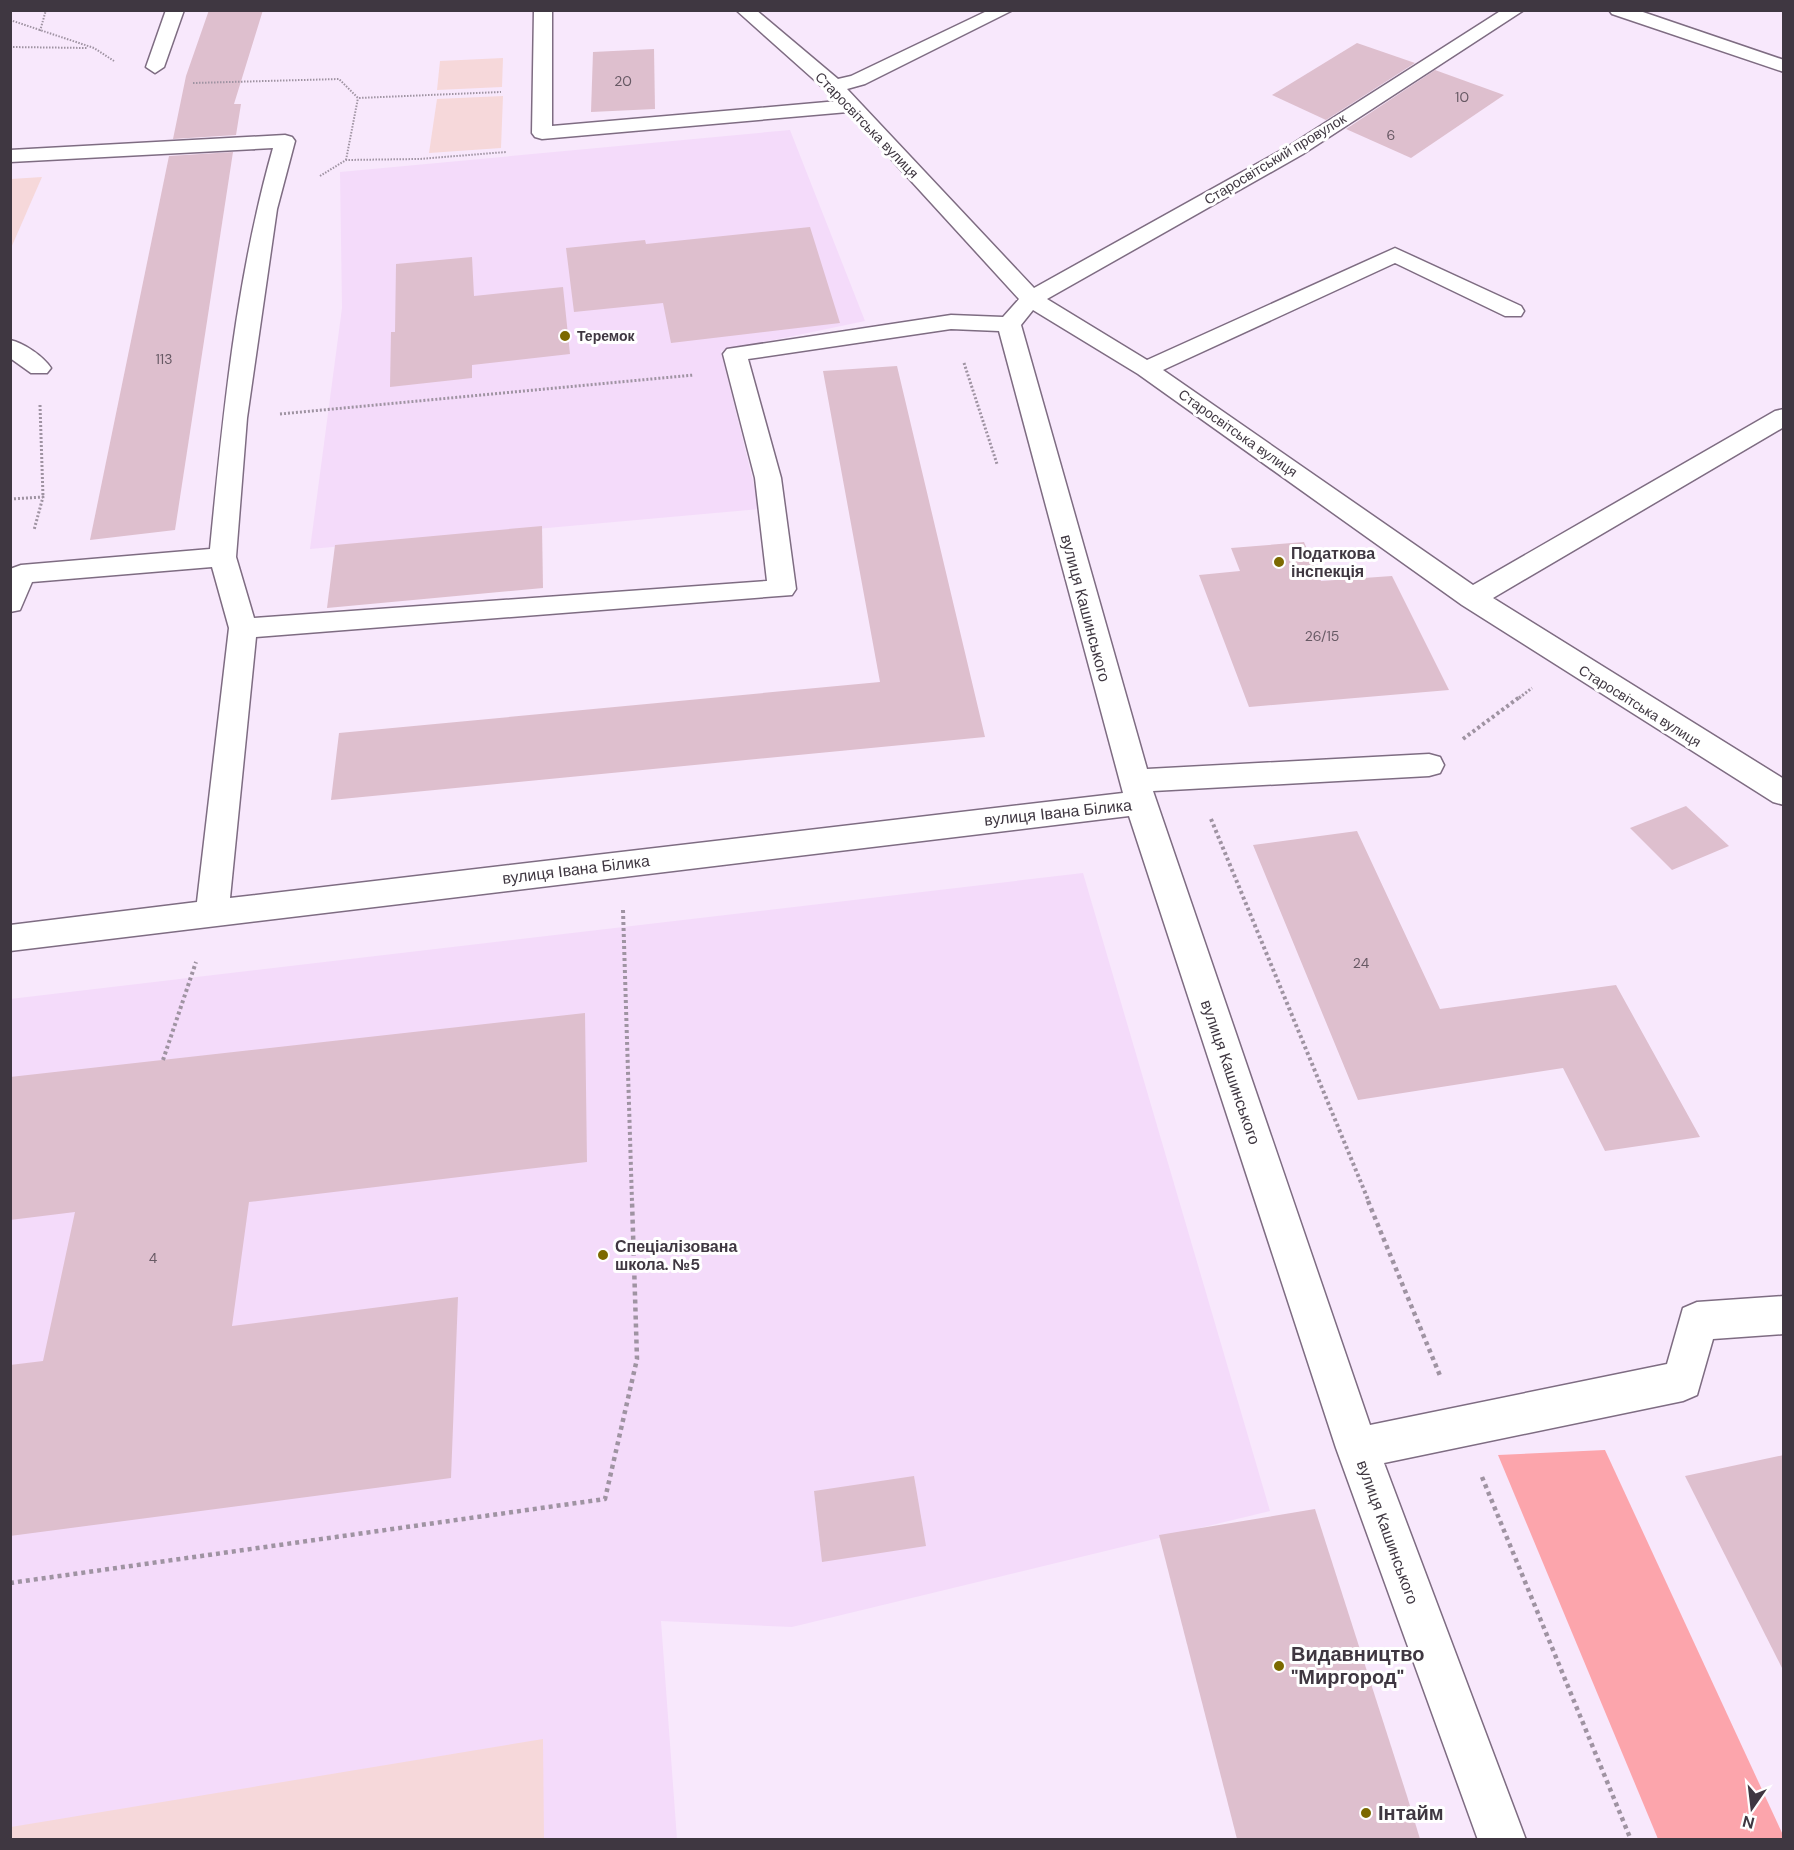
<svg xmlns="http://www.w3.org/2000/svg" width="1794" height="1850" font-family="'DM Sans',sans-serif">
	<rect width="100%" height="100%" fill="#f8e8fc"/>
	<g fill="#f4dbfa">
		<polygon points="790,130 865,321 721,351 760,509 310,549 342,308 340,172"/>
		<polygon points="1083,873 1270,1511 792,1627 661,1621 677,1839 11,1839 10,999"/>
	</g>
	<g fill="#f6d8da">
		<polygon points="503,58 502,87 437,90 440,61"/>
		<polygon points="503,96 501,148 429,153 437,99"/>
		<polygon points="42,177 11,248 11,179"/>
		<polygon points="543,1739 544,1839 11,1839 11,1827"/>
	</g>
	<polygon fill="#fca5ac" points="1605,1450 1783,1835 1783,1839 1658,1839 1498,1455"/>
	<g fill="#debfce">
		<polygon points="209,10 263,10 234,104 241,104 236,135 173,139 186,76"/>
		<polygon points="1357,43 1415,63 1326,120 1272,95"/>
		<polygon points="654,49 655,109 591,112 593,52"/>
		<polygon points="1435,70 1504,95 1411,158 1346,129"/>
		<polygon points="233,152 175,530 90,540 169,156"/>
		<polygon points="810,227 840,323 671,343 663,303 574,312 566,248 645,240 646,244"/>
		<polygon points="472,257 474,296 563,287 570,354 472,365 472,378 390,387 391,332 395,332 396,264"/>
		<polygon points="897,366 985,737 331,800 339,733 880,682 823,371"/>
		<polygon points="542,526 543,588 327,608 335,545"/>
		<polygon points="1304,542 1321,581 1392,576 1449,690 1249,707 1199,575 1240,571 1231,548"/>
		<polygon points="1686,806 1729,846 1672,870 1630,828"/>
		<polygon points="1357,831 1440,1009 1616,985 1700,1137 1605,1151 1563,1068 1358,1100 1253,845"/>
		<polygon points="585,1013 587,1162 249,1202 232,1326 458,1297 451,1478 10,1536 10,1365 43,1361 75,1212 10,1220 10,1077"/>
		<polygon points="1784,1455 1784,1672 1685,1476"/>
		<polygon points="914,1476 926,1546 822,1562 814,1491"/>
		<polygon points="1315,1509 1407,1796 1420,1839 1237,1839 1159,1535"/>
	</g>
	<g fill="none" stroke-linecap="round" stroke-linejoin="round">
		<defs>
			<g id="minor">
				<polygon points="166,10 184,10 164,67 155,73 146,67"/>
				<path d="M 534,10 L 552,10 L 552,126 L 838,101 L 736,10 L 756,10 L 838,79 L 851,76 L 989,10 L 1013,10 L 865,84 L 847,89 L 1034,288 L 1289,146 L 1502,10 L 1524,10 L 1303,154 L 1047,299 L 1147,360 L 1395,248 L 1521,306 L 1524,311 L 1521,316 L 1505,316 L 1395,263 L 1163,370 L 1473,585 L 1775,411 L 1784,409 L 1784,427 L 1493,598 L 1784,779 L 1784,805 L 1773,802 L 1462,605 L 1138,374 L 1033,310 L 1021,325 L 1147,769 L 1429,754 L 1440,757 L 1444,765 L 1440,773 L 1429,776 L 1153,791 L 1370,1425 L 1667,1364 L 1683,1308 L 1697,1302 L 1784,1296 L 1784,1334 L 1713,1339 L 1697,1395 L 1683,1401 L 1384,1463 L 1526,1840 L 1478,1840 L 1336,1448 L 1129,816 L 10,951 L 10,925 L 197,902 L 229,628 L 212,567 L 32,582 L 20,610 L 10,612 L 10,569 L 21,565 L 210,549 C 223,415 236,278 273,148 L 10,162 L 10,150 L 285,135 L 292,137 L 295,141 L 277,209 L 247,418 L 236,557 L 254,618 L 767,581 L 755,478 L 723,354 L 727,349 L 951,315 L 1003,317 L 1019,299 L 848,112 L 542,139 L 535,137 L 532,133 ZM 951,329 L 999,331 L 1123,793 L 230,898 L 256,637 L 792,595 L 796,589 L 781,478 L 748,359 Z"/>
				<polygon points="1609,10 1637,10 1784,60 1784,72 1612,14"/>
				<path d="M 10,340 C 24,343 43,356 51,368 L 47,373 L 31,373 L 10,358 Z"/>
			</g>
		</defs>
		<use href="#minor" stroke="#7e6c82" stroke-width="3"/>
		<g stroke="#9f93a2" stroke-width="2" stroke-dasharray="1.5 1.5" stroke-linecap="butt">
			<polyline points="10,20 94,48 114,61"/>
			<polyline points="40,31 46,10"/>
			<polyline points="10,47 87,48"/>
			<polyline points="193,83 339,79 358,98 501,92"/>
			<polyline points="346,160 358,98"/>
			<polyline points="320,176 346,160 419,159 506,152"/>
		</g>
		<g stroke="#9f93a2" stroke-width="3" stroke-dasharray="2 2" stroke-linecap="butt">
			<polyline points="964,363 997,464"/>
			<polyline points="40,405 43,497"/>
			<polyline points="280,414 694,375"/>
			<polyline points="10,499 43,497 34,530"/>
			<polyline points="1519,698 1532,688"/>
		</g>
		<g stroke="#9f93a2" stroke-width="4" stroke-dasharray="3 3" stroke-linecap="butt">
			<polyline points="1463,739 1521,696"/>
			<polyline points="1211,819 1369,1202"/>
			<polyline points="623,910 632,1202"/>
			<polyline points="163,1060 196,962"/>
		</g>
		<g stroke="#9f93a2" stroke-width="4.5" stroke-dasharray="4 4" stroke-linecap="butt">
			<polyline points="1368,1201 1441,1378"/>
			<polyline points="1482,1477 1631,1840"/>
			<polyline points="10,1583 605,1499 637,1359 632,1201"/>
		</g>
		<use href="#minor" fill="#fff" fill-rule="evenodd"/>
	</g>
	<g fill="#7c6900" stroke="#fff" stroke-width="2">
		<circle cx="565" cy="336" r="6"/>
		<circle cx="1279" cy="562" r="6"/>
		<circle cx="603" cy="1255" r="6"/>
		<circle cx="1279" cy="1666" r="6"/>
		<circle cx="1366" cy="1813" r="6"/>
	</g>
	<g text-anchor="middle" stroke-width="6" stroke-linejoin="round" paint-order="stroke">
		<g font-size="14" fill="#675964">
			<text x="623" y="86">20</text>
			<text x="1462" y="102">10</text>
			<text x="1391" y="140">6</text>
			<text x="164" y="364">113</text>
			<text x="1322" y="641">26/15</text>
			<text x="1361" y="968">24</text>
			<text x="153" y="1263">4</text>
		</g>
		<g font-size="14" fill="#3f3741" stroke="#fff">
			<text transform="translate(867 125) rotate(46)" y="5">Старосвітська вулиця</text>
			<text transform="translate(1275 159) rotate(-31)" y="5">Старосвітський провулок</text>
			<text transform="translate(1238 433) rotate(35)" y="5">Старосвітська вулиця</text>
			<text transform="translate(1640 706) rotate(32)" y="5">Старосвітська вулиця</text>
		</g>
		<g font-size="14" font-weight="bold" fill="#3f3741" stroke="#fff" text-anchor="start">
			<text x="577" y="341">Теремок</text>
		</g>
		<g font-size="16" font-weight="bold" fill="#3f3741" stroke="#fff" text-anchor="start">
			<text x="1291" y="559">Податкова<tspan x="1291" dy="18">інспекція</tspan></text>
			<text x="615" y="1252">Спеціалізована<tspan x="615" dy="18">школа. №5</tspan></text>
		</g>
		<g font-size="16" fill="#3f3741" stroke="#fff">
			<text transform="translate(1086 608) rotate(75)" y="6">вулиця Кашинського</text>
			<text transform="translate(1058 812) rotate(-6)" y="6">вулиця Івана Білика</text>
			<text transform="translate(576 869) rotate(-7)" y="6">вулиця Івана Білика</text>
			<text transform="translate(1231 1072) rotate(71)" y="6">вулиця Кашинського</text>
			<text transform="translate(1388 1532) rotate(70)" y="6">вулиця Кашинського</text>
		</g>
		<g font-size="20" font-weight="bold" fill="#3f3741" stroke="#fff" text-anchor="start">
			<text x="1291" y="1661">Видавництво<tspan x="1291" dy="23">"Миргород"</tspan></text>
			<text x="1378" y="1820">Інтайм</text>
		</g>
	</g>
	<rect width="1794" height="1850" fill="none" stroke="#3f3741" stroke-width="24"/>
	<g transform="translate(1752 1808) rotate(194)" stroke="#ffffff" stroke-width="4.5" paint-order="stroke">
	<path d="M0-4.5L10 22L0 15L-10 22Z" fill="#3f3741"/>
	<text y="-9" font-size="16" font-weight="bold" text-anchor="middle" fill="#3f3741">N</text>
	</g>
</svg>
